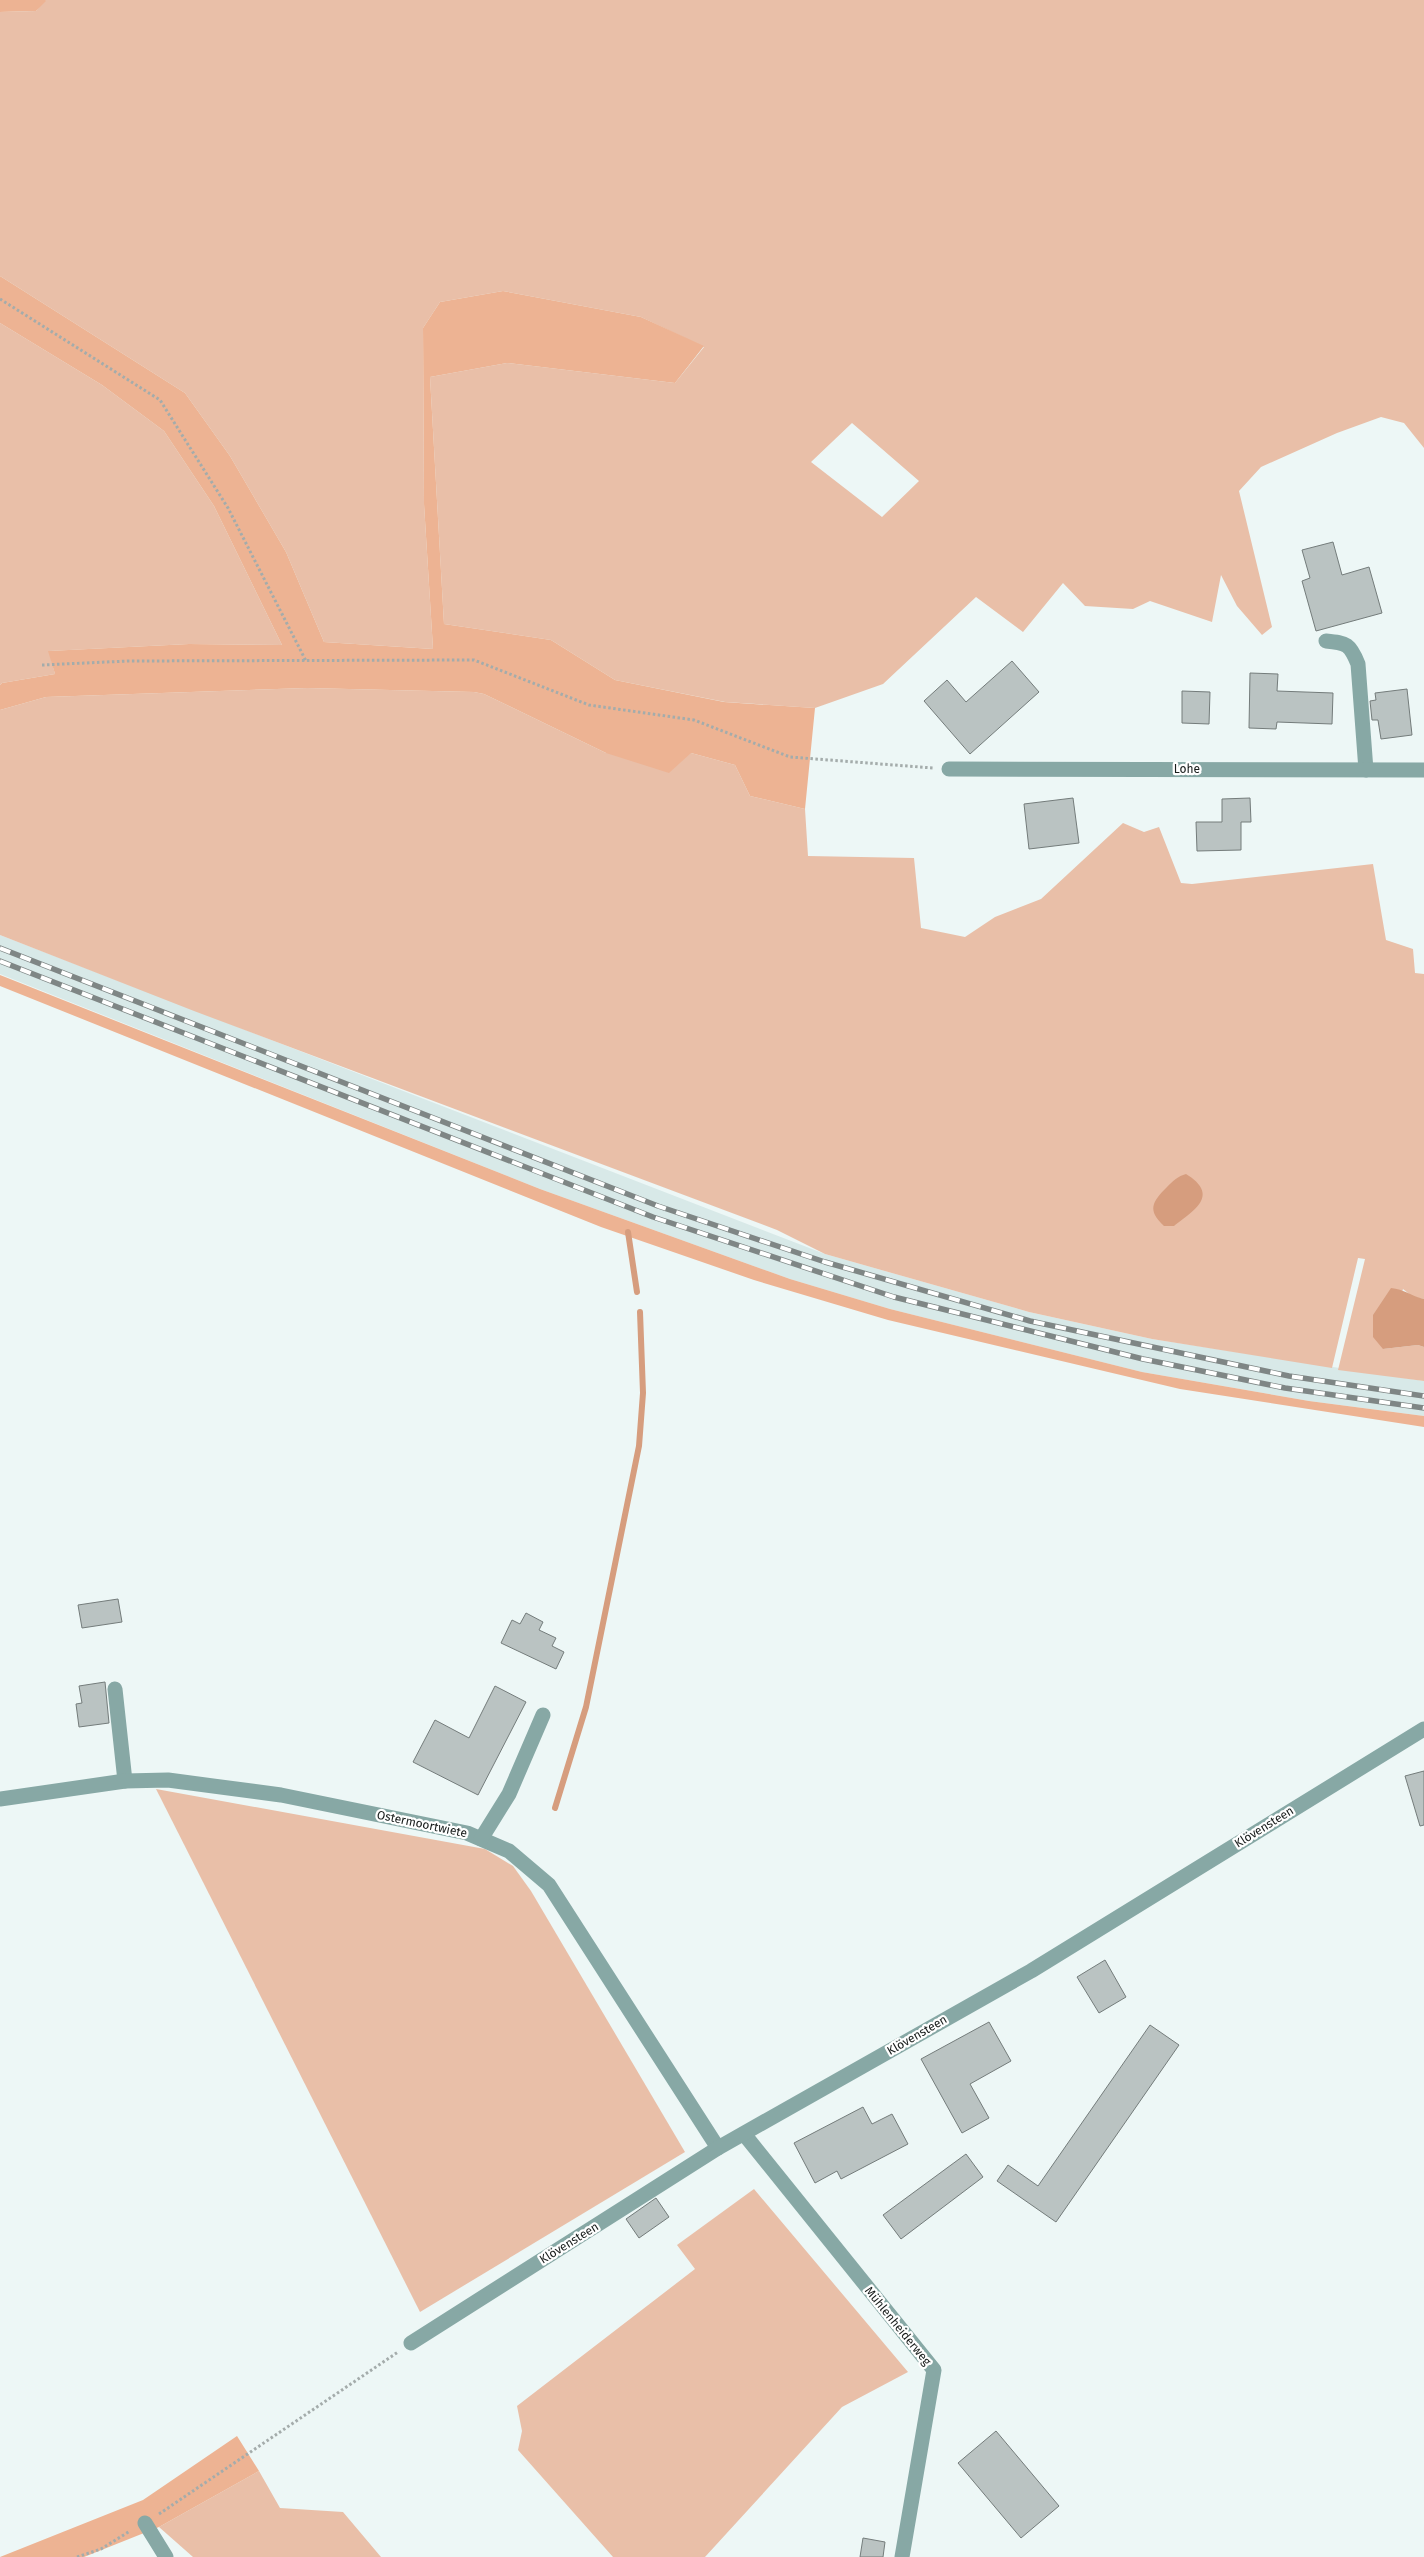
<svg xmlns="http://www.w3.org/2000/svg" width="1424" height="2557" font-family="'Fira Sans',sans-serif">
	<rect width="100%" height="100%" fill="#edf7f6"/>
	<polygon fill="#d8e9e8" points="0,935 825,1254 1029,1312 1152,1339 1424,1381 1424,1416 1309,1401 1142,1372 890,1309 790,1279 540,1189 0,974"/>
	<g fill="#e9bfa8" fill-rule="evenodd">
		<path d="M 45,0 L 1424,0 L 1424,448 L 1404,423 L 1381,417 L 1337,433 L 1261,467 L 1239,491 L 1272,627 L 1262,635 L 1237,606 L 1221,575 L 1212,622 L 1150,601 L 1133,609 L 1085,606 L 1063,583 L 1023,632 L 976,597 L 883,684 L 815,708 L 725,702 L 615,680 L 551,640 L 444,624 L 430,377 L 507,363 L 675,383 L 704,347 L 641,317 L 503,291 L 440,302 L 423,328 L 424,504 L 433,649 L 324,642 L 286,552 L 230,456 L 185,393 L 0,276 L 0,12 L 36,11 ZM 852,423 L 919,481 L 882,517 L 811,462 Z"/>
		<polygon points="0,323 102,385 164,431 214,506 282,645 189,644 49,651 55,674 2,683 0,685"/>
		<polygon points="307,688 474,692 484,694 606,753 691,753 735,765 750,796 805,809 808,856 914,858 921,928 965,937 995,917 1041,899 1123,823 1144,832 1159,827 1181,883 1192,884 1373,864 1386,940 1413,949 1415,973 1424,974 1424,1299 1413,1297 1403,1289 1383,1349 1418,1345 1424,1347 1424,1381 1338,1370 1365,1259 1358,1258 1332,1368 1152,1339 1029,1312 825,1254 777,1230 194,1011 0,935 0,710 46,697"/>
		<polygon points="156,1789 485,1849 513,1866 531,1891 685,2152 420,2312"/>
		<polygon points="754,2189 908,2372 842,2407 705,2557 613,2557 518,2450 522,2431 517,2406 695,2269 677,2245"/>
		<polygon points="259,2471 280,2508 343,2512 381,2557 193,2557 159,2527"/>
	</g>
	<g fill="#edb393">
		<polygon points="0,0 45,0 46,1 36,11 0,12"/>
		<polygon points="0,276 185,393 230,456 286,552 324,642 433,649 424,504 423,328 440,302 503,291 641,317 704,346 675,383 507,363 430,377 444,624 551,640 615,680 724,702 815,708 805,809 750,796 735,765 691,753 669,773 606,753 484,694 474,692 307,688 46,697 0,710 0,685 2,683 55,674 48,651 189,644 282,645 214,506 164,431 102,385 0,323"/>
		<polygon points="0,975 540,1189 790,1279 890,1309 1142,1372 1309,1401 1424,1416 1424,1427 1180,1389 888,1320 754,1280 601,1227 0,986"/>
		<polygon points="237,2436 259,2471 159,2527 84,2557 0,2557 143,2500"/>
	</g>
	<g fill="#d69d7e">
		<path d="M 1186,1174 C 1220,1195 1195,1210 1174,1226 L 1164,1226 C 1147,1210 1152,1202 1167,1187 C 1173,1181 1178,1176 1186,1174 Z"/>
		<path d="M 1391,1288 C 1404,1289 1411,1296 1424,1299 L 1424,1347 L 1418,1345 L 1383,1349 L 1373,1337 L 1373,1315 Z"/>
	</g>
	<g fill="none" stroke-linecap="round" stroke-linejoin="round">
		<g stroke="#d69d7e" stroke-width="6">
			<polyline points="628,1232 637,1292"/>
			<polyline points="555,1808 586,1707 639,1446 643,1393 640,1312"/>
		</g>
	</g>
	<g fill="#bac3c2" stroke="#747c7b">
		<polygon points="1333,542 1342,575 1369,567 1382,613 1316,631 1302,581 1310,578 1302,550"/>
		<polygon points="1012,661 1039,692 970,754 924,701 947,680 966,702"/>
		<polygon points="1250,673 1278,674 1277,691 1333,693 1332,724 1277,722 1276,729 1249,728"/>
		<polygon points="1407,689 1412,735 1381,739 1378,720 1372,720 1370,701 1376,700 1375,693"/>
		<polygon points="1182,691 1210,692 1209,724 1182,723"/>
		<polygon points="1073,798 1079,843 1029,849 1024,804"/>
		<polygon points="1250,798 1251,822 1241,822 1241,850 1197,851 1196,822 1222,822 1222,799"/>
		<polygon points="118,1599 122,1622 82,1628 78,1605"/>
		<polygon points="526,1613 543,1622 539,1630 556,1638 552,1646 564,1652 556,1669 501,1643 512,1620 520,1624"/>
		<polygon points="105,1682 109,1723 79,1727 76,1704 82,1703 79,1686"/>
		<polygon points="495,1686 526,1702 478,1795 413,1762 435,1720 469,1738"/>
		<polygon points="1424,1771 1424,1825 1420,1826 1405,1776"/>
		<polygon points="1105,1960 1126,1997 1099,2013 1077,1977"/>
		<polygon points="989,2022 1011,2061 970,2084 989,2118 962,2133 921,2059"/>
		<polygon points="1150,2025 1179,2045 1056,2222 997,2181 1008,2165 1038,2186"/>
		<polygon points="863,2107 872,2124 892,2114 908,2144 841,2179 837,2171 815,2183 794,2143"/>
		<polygon points="966,2154 983,2177 901,2239 883,2215"/>
		<polygon points="656,2198 669,2217 639,2238 626,2219"/>
		<polygon points="996,2431 1059,2506 1021,2538 958,2463"/>
		<polygon points="863,2538 885,2542 883,2557 860,2557"/>
	</g>
	<g fill="none" stroke-linecap="round" stroke-linejoin="round">
		<g stroke="#a4acab" stroke-width="3" stroke-dasharray="2.5 2.5" stroke-linecap="butt">
			<polyline points="0,299 160,400 228,508 306,661"/>
			<polyline points="42,665 128,661 474,660 589,705 694,720 790,757 933,768"/>
			<polyline points="159,2514 398,2352"/>
			<polyline points="77,2557 101,2549 130,2531"/>
		</g>
		<g stroke="#87a8a5" stroke-width="15">
			<path d="M 1326,641 C 1347,643 1350,644 1358,664 L 1366,770"/>
			<polyline points="949,769 1424,770"/>
			<polyline points="115,1689 125,1781"/>
			<polyline points="0,1799 125,1781 168,1780 281,1795 467,1833 509,1851 549,1885 718,2148"/>
			<polyline points="481,1839 509,1794 543,1715"/>
			<polyline points="744,2134 934,2370 902,2557"/>
			<polyline points="411,2343 718,2148 1031,1971 1424,1729"/>
			<polyline points="145,2523 166,2557"/>
		</g>
		<defs>
			<g id="rail">
				<polyline points="0,948 658,1206 825,1262 1030,1321 1289,1376 1424,1396"/>
				<polyline points="0,961 653,1217 894,1297 1143,1359 1285,1388 1424,1408"/>
			</g>
		</defs>
		<use href="#rail" stroke="#7f8685" stroke-width="5.5"/>
		<use href="#rail" stroke="#fff" stroke-width="4" stroke-dasharray="11" stroke-linecap="butt"/>
	</g>
	<g text-anchor="middle" stroke-width="4.5" stroke-linejoin="round" paint-order="stroke">
		<g font-size="12" fill="#171b1a" stroke="#fff">
			<text x="1187" y="773">Lohe</text>
			<text transform="translate(422 1824) rotate(12)" y="4">Ostermoortwiete</text>
			<text transform="translate(1264 1827) rotate(-32)" y="4">Klövensteen</text>
			<text transform="translate(917 2035) rotate(-30)" y="4">Klövensteen</text>
			<text transform="translate(569 2243) rotate(-32)" y="4">Klövensteen</text>
			<text transform="translate(898 2326) rotate(51)" y="4">Mühlenheiderweg</text>
		</g>
	</g>
</svg>
